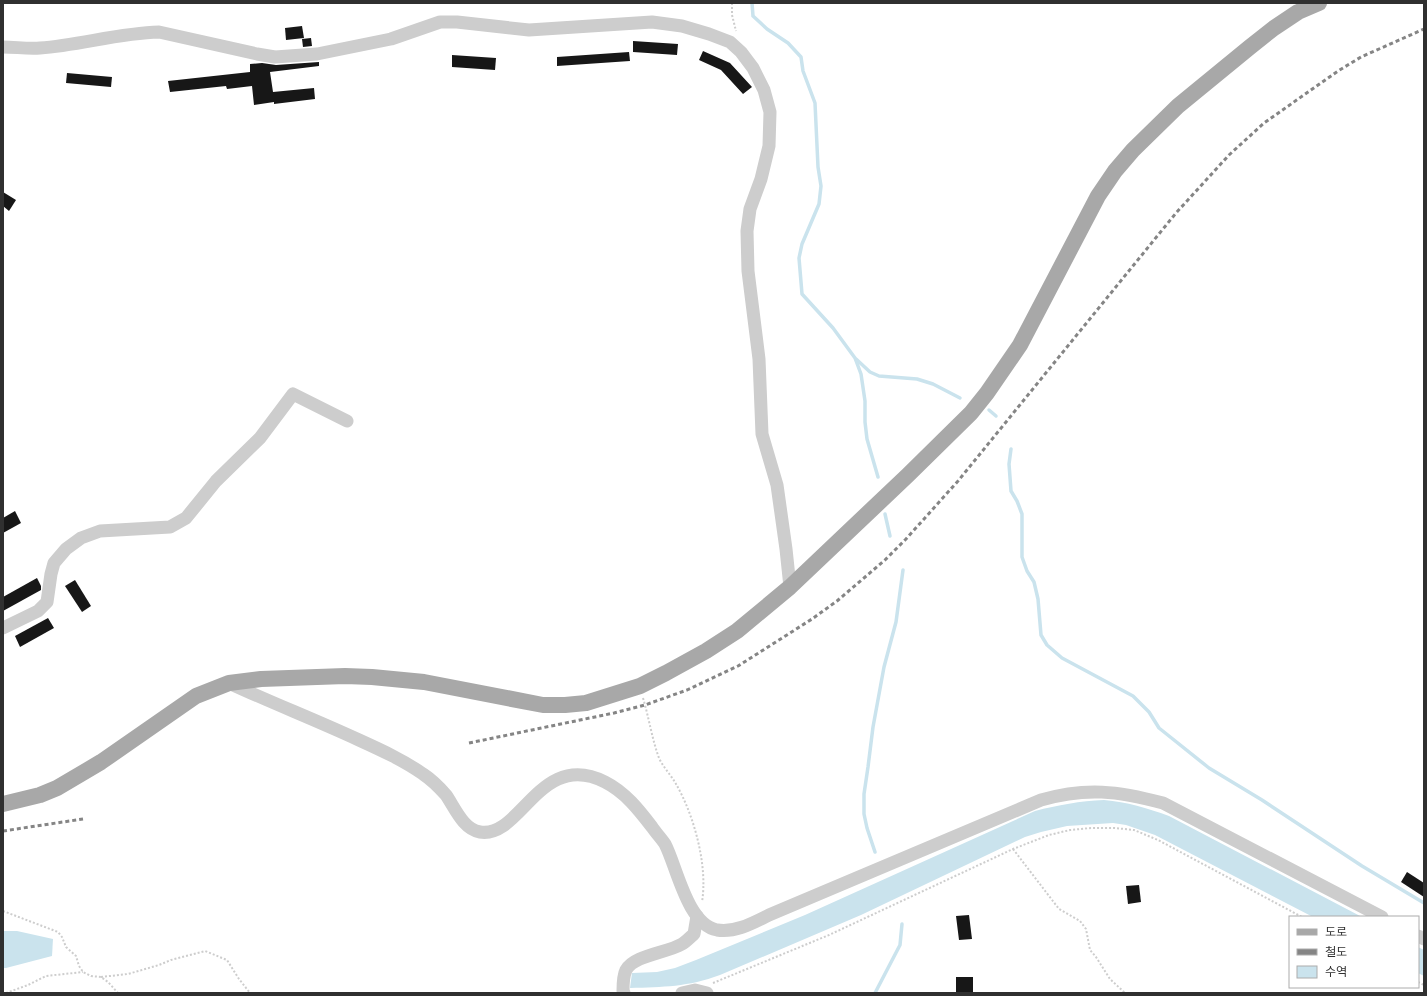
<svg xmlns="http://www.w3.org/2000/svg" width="1427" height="996" font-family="Helvetica,'Noto Sans KR',sans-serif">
	<rect width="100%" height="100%" fill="#fff"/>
	<g fill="#cae3ed">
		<path d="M 1104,800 C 1127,802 1147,808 1169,816 L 1362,917 L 1313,917 L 1155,835 L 1126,825 L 1113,823 L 1067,826 L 1041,832 L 1025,837 L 861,915 L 720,975 C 688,987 663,987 630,988 L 632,973 L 657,972 L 675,968 L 696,960 L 805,915 L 1035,811 C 1058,805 1080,801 1104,800 Z"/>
		<polygon points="3,931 17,931 53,939 52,956 6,968 3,968"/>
		<polygon points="1418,947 1424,950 1424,976 1418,973"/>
	</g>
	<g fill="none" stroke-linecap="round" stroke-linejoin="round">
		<g stroke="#cae3ed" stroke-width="3.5">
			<polyline points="752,3 753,16 767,29 788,43 801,57 803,71 815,103 818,167 821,186 819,204 802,244 799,258 802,294 833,328 855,358 861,374 865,401 865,422 867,439 878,477"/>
			<polyline points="856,359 870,372 879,376 917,379 933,384 960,398"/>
			<polyline points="989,410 996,416"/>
			<polyline points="1011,449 1009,464 1011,491 1017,501 1022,514 1022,557 1027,571 1034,582 1038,599 1041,635 1047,645 1062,658 1133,696 1149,712 1159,728 1209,768 1262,800 1362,866 1424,903"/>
			<polyline points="885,514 890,536"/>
			<polyline points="875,852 867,828 864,814 864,794 868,767 873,727 884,667 896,622 903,570"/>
			<polyline points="875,993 900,945 902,924"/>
		</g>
	</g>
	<g fill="#171717">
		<polygon points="302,26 304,38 286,40 285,28"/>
		<polygon points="311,38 312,46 303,47 302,39"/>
		<polygon points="633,41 678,44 677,55 633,52"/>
		<polygon points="703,51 730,63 752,87 743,94 721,70 699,60"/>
		<polygon points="629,52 630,61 557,66 557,57"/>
		<polygon points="452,55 496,58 495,70 452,67"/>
		<polygon points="319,62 319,66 270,72 273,92 314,88 315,99 274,104 274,102 254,105 252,86 227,89 226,86 170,92 168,81 250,72 250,64 262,63 276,65"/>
		<polygon points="67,73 112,77 111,87 66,83"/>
		<polygon points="3,192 16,200 9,211 3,206"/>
		<polygon points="15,511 21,523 3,533 3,518"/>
		<polygon points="37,578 41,586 41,590 3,611 3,597"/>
		<polygon points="75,580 91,606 82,612 65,586"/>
		<polygon points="48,618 54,628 20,647 15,636"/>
		<polygon points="1407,872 1424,883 1424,897 1401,882"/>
		<polygon points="1139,885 1141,902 1128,904 1126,886"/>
		<polygon points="969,915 972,939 959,940 956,916"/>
		<rect x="956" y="977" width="17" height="16"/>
	</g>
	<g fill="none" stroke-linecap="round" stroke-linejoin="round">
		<g stroke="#cdcdcd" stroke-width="2" stroke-dasharray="2 2" stroke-linecap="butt">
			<polyline points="732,3 732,15 736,31"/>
			<path d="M 643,698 C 649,718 652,739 659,758 C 663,767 671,775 676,784 C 694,815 708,866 702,902"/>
			<polyline points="1013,849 1059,909 1080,921 1086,929 1090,950 1096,957 1110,979 1125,993"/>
			<polyline points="3,911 58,932 62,937 66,947 76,956 79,966 83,972 91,976 101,977 108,982 118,993"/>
			<polyline points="101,977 128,974 159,965 171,960 205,951 227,960 239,979 250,993"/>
			<polyline points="1418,982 1424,985"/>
			<polyline points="713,983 829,935 1013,849 1049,835 1070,830 1091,828 1115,828 1134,830 1158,840 1302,917"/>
			<polyline points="6,993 28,985 46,976 83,972"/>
		</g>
		<g stroke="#cdcdcd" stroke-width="13">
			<path d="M 3,47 C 15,47 28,49 40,48 C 80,45 119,33 159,32 L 257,54 L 275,57 L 317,54 L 391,39 L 440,22 L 457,22 L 529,30 L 652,22 L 682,26 L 709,34 L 730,42 L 741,52 L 753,68 L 764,90 L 770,112 L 769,146 L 761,179 L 750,209 L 747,231 L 748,271 L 759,359 L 762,434 L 777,485 L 786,549 L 790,587"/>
			<polyline points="3,628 38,611 47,602 51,574 54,563 66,549 81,538 100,531 170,527 186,518 216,481 260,438 293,394 347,421"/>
			<path d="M 229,683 C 272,703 316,720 359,740 C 381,750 403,760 423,774 C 432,780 439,787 446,795 C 455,808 463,829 480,832 C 521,839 540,749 605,782 C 625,792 639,810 652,827 C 656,833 661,838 665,844 C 677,867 687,924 717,930 C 735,933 753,923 769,915 L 1041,800 C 1086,787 1118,791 1163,803 L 1382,917"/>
			<polyline points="1418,936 1424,939"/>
			<path d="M 624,993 L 623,991 C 623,984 623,976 626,970 C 634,955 667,953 682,944 C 686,942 690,937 694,934 L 697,916"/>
			<polyline points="682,993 695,990 707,993"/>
		</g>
		<polyline stroke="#a8a8a8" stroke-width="16" points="3,804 40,795 57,788 101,762 196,696 229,683 261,679 345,676 372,677 424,682 543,705 565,705 586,703 640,686 666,673 706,651 737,631 790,587 908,475 971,413 987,393 1020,345 1098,196 1115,171 1133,150 1178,106 1250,47 1274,28 1298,12 1319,3"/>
		<g stroke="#858585" stroke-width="3" stroke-dasharray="4 3" stroke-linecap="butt">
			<polyline points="469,743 614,713 645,705 687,690 738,666 812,619 837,601 885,560 906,539 958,481 1176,213 1229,155 1264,123 1338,71 1361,57 1424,29"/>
			<polyline points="3,831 83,819"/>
		</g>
	</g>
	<rect width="1427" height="996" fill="none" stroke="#303030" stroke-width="8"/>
	<rect x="1289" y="916" width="130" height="72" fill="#ffffff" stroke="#acacac"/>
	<rect x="1297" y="929" width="20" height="6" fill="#a8a8a8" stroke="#acacac"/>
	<text x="1325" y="936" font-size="12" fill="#303030">도로</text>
	<rect x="1297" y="949" width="20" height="6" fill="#858585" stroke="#acacac"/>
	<text x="1325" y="956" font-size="12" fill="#303030">철도</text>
	<rect x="1297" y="966" width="20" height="12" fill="#cae3ed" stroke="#acacac"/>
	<text x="1325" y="976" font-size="12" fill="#303030">수역</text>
</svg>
